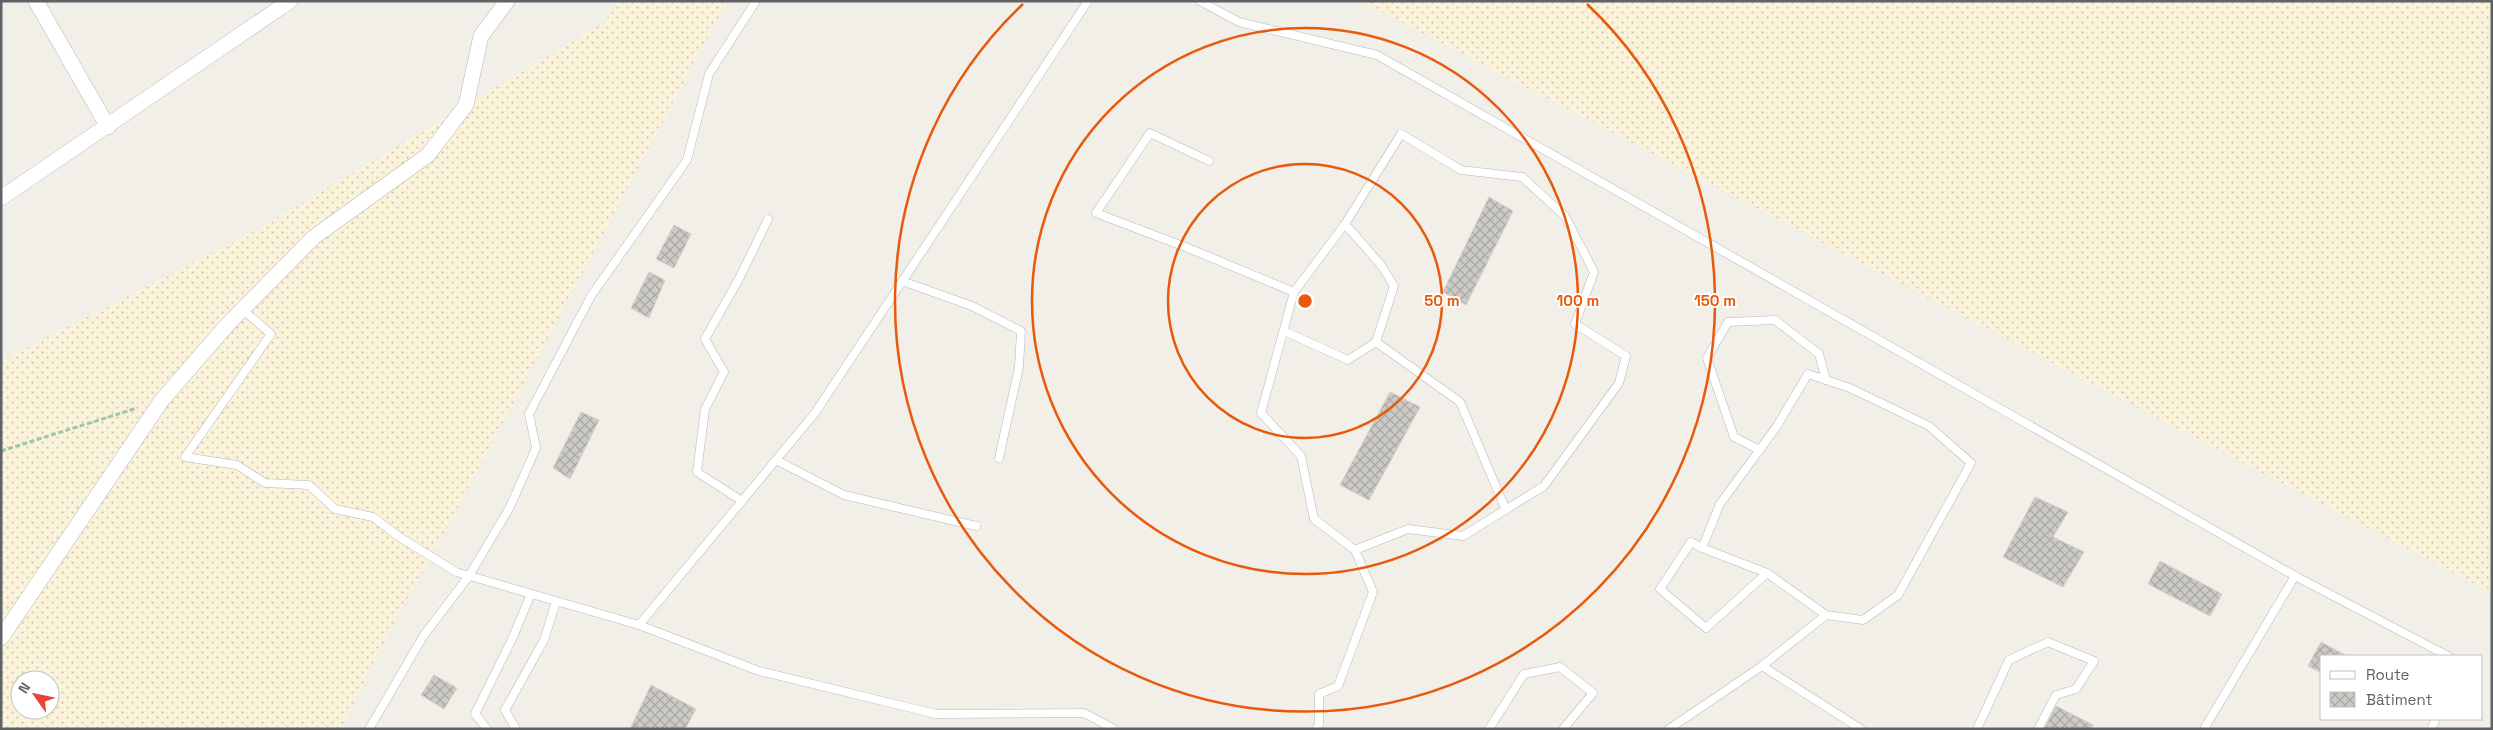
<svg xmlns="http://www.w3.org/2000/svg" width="2493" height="730" font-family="'Space Grotesk',sans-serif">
	<defs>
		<pattern id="sand-dots" width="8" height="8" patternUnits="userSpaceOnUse" patternTransform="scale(1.25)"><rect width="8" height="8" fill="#fbf3d9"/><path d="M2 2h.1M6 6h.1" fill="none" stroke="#cec8b4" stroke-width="1.8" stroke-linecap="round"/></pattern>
		<pattern id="building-cross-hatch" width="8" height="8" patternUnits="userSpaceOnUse" patternTransform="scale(1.25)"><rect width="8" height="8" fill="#cccac5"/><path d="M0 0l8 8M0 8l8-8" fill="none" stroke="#a9a8a4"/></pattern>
	</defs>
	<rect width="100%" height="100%" fill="#f1efe8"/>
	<g fill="url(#sand-dots)" fill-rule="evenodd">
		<path d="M 617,1 L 727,1 L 432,556 L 394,622 L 341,729 L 1,729 L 1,361 L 255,231 L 605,22 ZM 20,680 L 50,680 L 50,710 L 20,710 Z"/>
		<polygon points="1361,1 2492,1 2492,593"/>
	</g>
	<g fill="url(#building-cross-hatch)" stroke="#d6d1c6">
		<polygon points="1489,197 1513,211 1466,305 1443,292"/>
		<polygon points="674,225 691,234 674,268 656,259"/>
		<polygon points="649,272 665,280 649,318 631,308"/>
		<polygon points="1390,392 1420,407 1369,500 1340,485"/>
		<polygon points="581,412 599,420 570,479 553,468"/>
		<polygon points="2035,497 2068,512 2053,537 2084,552 2063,587 2003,557"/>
		<polygon points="2160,561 2222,594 2210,616 2148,584"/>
		<polygon points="2321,642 2347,656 2322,656 2322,673 2308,666"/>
		<polygon points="434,675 457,688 444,709 421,695"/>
		<polygon points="651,685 696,709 685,729 630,729"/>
		<polygon points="2056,706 2093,725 2091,729 2044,729"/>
	</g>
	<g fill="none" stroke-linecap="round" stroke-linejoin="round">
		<defs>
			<g id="service">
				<polyline points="1200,1 1239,22 1377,55 2295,576 2448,656"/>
				<polyline points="1209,161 1150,133 1096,213 1188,248 1294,292 1261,413 1301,456 1314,519 1355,550 1373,592 1338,686 1319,694 1319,724 1316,729"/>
				<polyline points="902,281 972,306 1021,331 1019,367 999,458"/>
				<polyline points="1294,292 1345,224 1401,134 1461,170 1522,177 1565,216 1594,272 1575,324 1626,356 1619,383 1544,486 1463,536 1408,529 1355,550"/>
				<polyline points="242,309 271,334 185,457 237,465 265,483 309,485 335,509 373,517 398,536 456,572 639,625 759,671 936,714 1084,713 1114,729"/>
				<polyline points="1284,331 1348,360 1376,342 1394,286 1381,265 1345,224"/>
				<polyline points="1376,342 1460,402 1506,510"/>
				<polyline points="1760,450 1734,437 1707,358 1728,322 1775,320 1819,354 1826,380"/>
				<polyline points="776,460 844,495 976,526"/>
				<polyline points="742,501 697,472 705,409 724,372 705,339 740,277 768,219"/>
				<polyline points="1702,548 1691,542 1660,589 1706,628 1767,573"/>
				<polyline points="639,625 815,413 1088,1"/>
				<polyline points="1762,666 1826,615 1863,620 1898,595 1971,463 1929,426 1850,388 1808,374 1777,426 1720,504 1702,548 1767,573 1826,615"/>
				<polyline points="369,729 424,635 469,576 510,507 536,448 529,414 591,296 687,160 709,74 756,1"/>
				<polyline points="487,729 475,714 513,637 531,594"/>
				<polyline points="516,729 505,710 544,640 556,602"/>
				<polyline points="1489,729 1524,674 1560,667 1593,693 1563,729"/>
				<polyline points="1669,729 1762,666 1861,729"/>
				<polyline points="1977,729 2009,660 2048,642 2094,661 2076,689 2056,695 2038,729"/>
				<polyline points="2204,729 2295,576"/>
				<polyline points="2431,729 2436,719"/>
			</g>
			<g id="minor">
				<polyline points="36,1 108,127"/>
				<polyline points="1,198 290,1"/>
				<polyline points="1,638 162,400 228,324 314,237 428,155 466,105 481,36 507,1"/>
			</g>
		</defs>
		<use href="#service" stroke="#b5b8bc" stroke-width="9"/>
		<use href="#minor" stroke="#b5b8bc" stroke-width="16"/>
		<polyline stroke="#9cc7a9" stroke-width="3" stroke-dasharray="5 2.5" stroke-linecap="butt" points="1,451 137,408"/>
		<use href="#service" stroke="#fff" stroke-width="8"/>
		<use href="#minor" stroke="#fff" stroke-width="15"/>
	</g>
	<g fill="none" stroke="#e8590c" stroke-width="2.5">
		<circle cx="1305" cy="301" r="137"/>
		<circle cx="1305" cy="301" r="273"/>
		<path d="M1587 4A410 410 0 1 1 1023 4"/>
	</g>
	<circle cx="1305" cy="301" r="8" fill="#e8590c" stroke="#fff" stroke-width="2.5"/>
	<g font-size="15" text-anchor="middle" font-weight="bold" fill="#e8590c" stroke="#fff" stroke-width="4" stroke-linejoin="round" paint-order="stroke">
		<text x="1442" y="306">50 m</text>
		<text x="1578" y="306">100 m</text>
		<text x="1715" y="306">150 m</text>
	</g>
	<rect width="2493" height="730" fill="none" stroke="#5f6368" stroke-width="5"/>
	<rect x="2320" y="655" width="162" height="65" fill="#ffffff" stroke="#bfc1c3"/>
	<rect x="2330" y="671" width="25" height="8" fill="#ffffff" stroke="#bfc1c3"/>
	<text x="2366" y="680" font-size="15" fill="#5f6368">Route</text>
	<rect x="2330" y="692" width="25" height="15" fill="url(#building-cross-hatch)" stroke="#bfc1c3"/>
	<text x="2366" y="705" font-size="15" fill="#5f6368">Bâtiment</text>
	<g transform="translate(35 695) rotate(303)"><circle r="24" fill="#ffffff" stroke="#bfc1c3"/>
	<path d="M0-4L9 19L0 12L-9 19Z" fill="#ea4335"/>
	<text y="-8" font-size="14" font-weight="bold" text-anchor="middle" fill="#5f6368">N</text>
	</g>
</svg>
